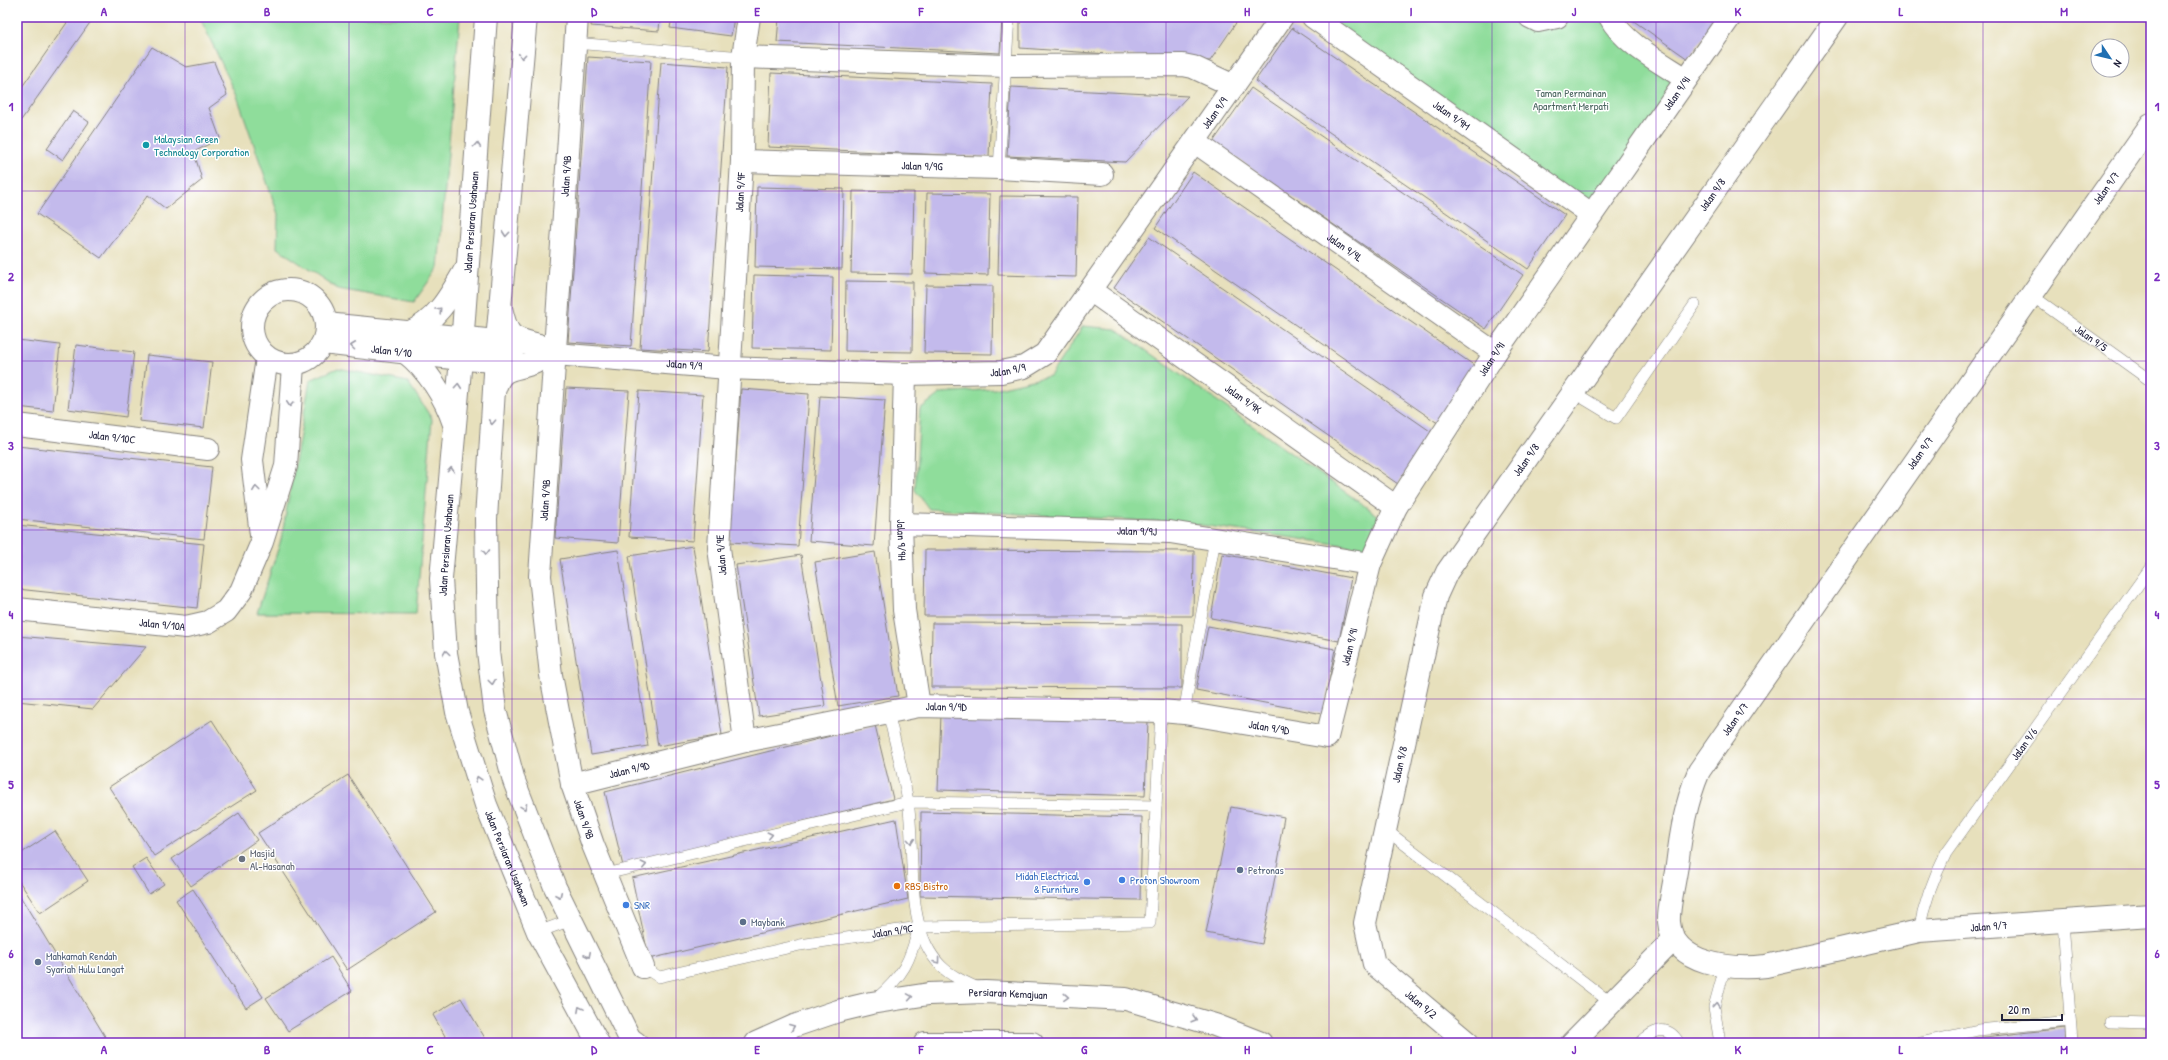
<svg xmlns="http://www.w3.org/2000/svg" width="2168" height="1060" font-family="'Patrick Hand',sans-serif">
	<rect width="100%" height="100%" fill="#fff"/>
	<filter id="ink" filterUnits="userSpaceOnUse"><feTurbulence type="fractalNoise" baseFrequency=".025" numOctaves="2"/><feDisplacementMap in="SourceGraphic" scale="8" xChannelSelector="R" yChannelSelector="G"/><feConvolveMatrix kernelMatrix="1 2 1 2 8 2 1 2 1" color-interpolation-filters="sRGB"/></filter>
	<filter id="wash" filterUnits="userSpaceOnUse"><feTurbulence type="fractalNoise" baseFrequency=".012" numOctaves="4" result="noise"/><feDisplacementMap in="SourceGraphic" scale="16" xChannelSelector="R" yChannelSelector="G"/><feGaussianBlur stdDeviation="0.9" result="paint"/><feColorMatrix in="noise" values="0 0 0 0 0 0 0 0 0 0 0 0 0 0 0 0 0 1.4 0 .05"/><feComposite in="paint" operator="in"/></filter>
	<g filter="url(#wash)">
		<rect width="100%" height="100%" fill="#e7e0bc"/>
		<g fill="#8fdd9b" stroke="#58806b">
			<polygon points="202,17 460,17 438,268 414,302 338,289 277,248 278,214 237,96 201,20"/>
			<polygon points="1313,17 1610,17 1686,79 1591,214"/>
			<polygon points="1083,326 1116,329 1379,516 1365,548 1186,523 929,509 915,490 920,409 941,393 994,389 1050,376"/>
			<polygon points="338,368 408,382 432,419 416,614 257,613 281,540 310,380"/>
		</g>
		<g id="blocks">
			<g fill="#c3baec">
				<polygon points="71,17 94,17 17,126 17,94"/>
				<polygon points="592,17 660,17 659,31 591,26"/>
				<polygon points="672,17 734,17 731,36 670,28"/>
				<polygon points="779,17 1002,17 1000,53 777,42"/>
				<polygon points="1020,17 1240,17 1210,61 1020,48"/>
				<polygon points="1628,17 1717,17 1688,59"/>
				<polygon points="1292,28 1565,215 1528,269 1255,81"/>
				<polygon points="152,47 186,67 214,62 227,95 209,108 220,138 194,152 202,180 166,209 148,195 101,258 37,214"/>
				<polygon points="588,57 651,61 631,346 568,342"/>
				<polygon points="661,62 728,67 708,352 640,348"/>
				<polygon points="771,73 992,84 989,157 768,147"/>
				<polygon points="1011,87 1188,96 1125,162 1007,156"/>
				<polygon points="1251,88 1523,275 1486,329 1213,142"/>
				<polygon points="73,111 89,122 63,160 47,149"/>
				<polygon points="1193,172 1478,368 1439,424 1155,228"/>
				<polygon points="757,187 844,189 842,269 755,267"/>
				<polygon points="853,191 914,192 912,274 851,273"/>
				<polygon points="927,193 990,194 988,275 925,273"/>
				<polygon points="1000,196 1078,197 1076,277 998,275"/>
				<polygon points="1149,237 1433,433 1398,484 1114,288"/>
				<polygon points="754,275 833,277 831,350 752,348"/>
				<polygon points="846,281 913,282 912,352 845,351"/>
				<polygon points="926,285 993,286 992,354 924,353"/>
				<polygon points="17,340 60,345 53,411 17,407"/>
				<polygon points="76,345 134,352 126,417 68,409"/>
				<polygon points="147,355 212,362 204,428 139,421"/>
				<polygon points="566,388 629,391 618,543 555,538"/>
				<polygon points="741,389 809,394 798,546 730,542"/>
				<polygon points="639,391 703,395 693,541 629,537"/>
				<polygon points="820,396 885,400 874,546 809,541"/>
				<polygon points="17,446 212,467 204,539 17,519"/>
				<polygon points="17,525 204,544 197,608 17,589"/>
				<polygon points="693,546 722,735 658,746 629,556"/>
				<polygon points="618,550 648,746 591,755 560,559"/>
				<polygon points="925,550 1194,551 1193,616 924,616"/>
				<polygon points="875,552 898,696 838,706 815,562"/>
				<polygon points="1222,554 1351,578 1339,641 1211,618"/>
				<polygon points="801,555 825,706 759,716 736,565"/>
				<polygon points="932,623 1182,624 1182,688 931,687"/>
				<polygon points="1208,626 1335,649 1323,714 1196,690"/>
				<polygon points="17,636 146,647 93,709 17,701"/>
				<polygon points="941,715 1148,721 1145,796 938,790"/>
				<polygon points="212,720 257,790 154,856 109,787"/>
				<polygon points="875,725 893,799 623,866 605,792"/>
				<polygon points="348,775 436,912 347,970 258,833"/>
				<polygon points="1231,807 1284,817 1279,846 1281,846 1262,944 1206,933"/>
				<polygon points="921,812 1142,817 1140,900 920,896"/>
				<polygon points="239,813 257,840 191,886 172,859"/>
				<polygon points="896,819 908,899 649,959 632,878"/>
				<polygon points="55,831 88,881 40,913 17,878 17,856"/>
				<polygon points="146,858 164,884 149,894 132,867"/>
				<polygon points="193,889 263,997 246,1008 176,900"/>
				<polygon points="17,891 103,1033 109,1043 17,1043"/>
				<polygon points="331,957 352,991 288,1031 266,998"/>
				<polygon points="461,998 488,1043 449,1043 433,1015"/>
				<polygon points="2065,1028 2066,1043 1960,1043 1976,1038"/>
			</g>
		</g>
	</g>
	<g filter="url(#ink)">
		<use href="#blocks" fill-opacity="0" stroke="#84817c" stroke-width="1"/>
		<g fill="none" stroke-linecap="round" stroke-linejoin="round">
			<defs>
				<g id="service">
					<polyline points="574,43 743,57"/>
					<polyline points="999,168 1009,17"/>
					<path id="s1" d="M 2031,295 L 2151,381"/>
					<polyline points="1573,392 1616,418 1695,304"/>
					<path d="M 888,712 C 895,742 903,772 908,802 C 916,851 903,928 941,966 C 951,976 965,982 978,988"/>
					<polyline points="1184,713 1215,539"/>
					<polyline points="1386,830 1611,1003"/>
					<polyline points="606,874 908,802 1156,806"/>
					<polyline points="2063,922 2072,1043"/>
					<path id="s2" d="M 1919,931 C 1924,903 1933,879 1946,853 L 2151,567"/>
					<polyline points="538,932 571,920"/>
					<path id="s3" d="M 643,967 L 659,977 L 800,945 L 919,927 L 1150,923 L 1161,711"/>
					<path d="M 876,999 C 904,975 910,961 919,927"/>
					<polyline points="2110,1022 2151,1023"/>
					<path d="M 1640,1043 C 1653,1030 1667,1023 1679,1043"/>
					<polyline points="1720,1043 1714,1007 1725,967"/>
					<polyline points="1920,1043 1978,1030 2070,1021"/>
				</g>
				<g id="minor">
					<path id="s4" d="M 577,17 L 540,576 L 551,675 L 572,784 L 593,845 L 643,967"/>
					<path id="s5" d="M 1313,17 L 1591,214"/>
					<polyline points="1530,17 1538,21 1557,17"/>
					<path d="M 1610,17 C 1623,43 1662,63 1686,79"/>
					<polyline points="743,57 1006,66 1183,65 1193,67 1234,86"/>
					<path id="s6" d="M 2151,124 L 1699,771 C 1686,802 1681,832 1677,865 C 1675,880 1668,908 1669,922 C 1672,965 1733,970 1766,966 L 1919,931 L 2151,915"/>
					<path id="s7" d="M 1195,142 L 1495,353"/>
					<path id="s8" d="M 742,161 L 999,168 L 1102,174"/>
					<circle cx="289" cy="327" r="37"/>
					<path id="s9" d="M 1090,290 L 1396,507"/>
					<path id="s10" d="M 326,324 L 538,345 L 555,354 L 728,368 L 905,374 L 1001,372 L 1024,367 L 1045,354 L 1282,17"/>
					<path id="s11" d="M 323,343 L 461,359 L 515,362"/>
					<path id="s12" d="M 905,374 L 901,524 L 904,610 L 919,706"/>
					<path id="s13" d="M 17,425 L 208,449"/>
					<path id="s14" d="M 901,524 L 1170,532 L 1370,564"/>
					<polyline points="261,535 252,460 267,358"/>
					<path id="s15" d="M 17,609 L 186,627 L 208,622 L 226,611 L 241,591 L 262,542 L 286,466 L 293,365"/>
					<path id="s16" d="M 745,741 L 719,548 L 742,161 L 743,57 L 749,17"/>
					<path id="s17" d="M 572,784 L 745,741 L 919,706 L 1161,711 L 1184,713 L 1327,737 L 1370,564 L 1396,507 L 1495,353 L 1730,17"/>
					<path id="s18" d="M 1468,1043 L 1374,964 L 1365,923 L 1436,596 L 1447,572 L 1837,17"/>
					<polyline points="1572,1043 1674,939"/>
				</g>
				<g id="tertiary">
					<path id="s19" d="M 486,17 L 461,359 L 441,579 L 446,653 L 457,712 L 486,805 L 538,932 L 598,1043"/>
					<polyline points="526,17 497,341 486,519 488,651 495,710 514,781 555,887 632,1043"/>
					<path d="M 501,308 C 508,339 511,337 538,345"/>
					<path d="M 408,333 C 437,321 450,296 465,270"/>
					<path d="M 405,352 C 428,370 445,397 454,424"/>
					<path d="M 494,392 C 502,363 514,372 536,362"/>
				</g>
				<g id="secondary">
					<polyline points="630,1039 636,1043"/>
					<path id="s20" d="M 756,1043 L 794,1026 L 838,1011 L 871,1003 L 929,994 L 985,992 L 1126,999 L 1215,1025 L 1261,1043"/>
					<polyline points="925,1043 1032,1043"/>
				</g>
			</defs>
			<use href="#service" stroke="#84817c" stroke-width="12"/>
			<use href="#minor" stroke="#84817c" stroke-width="24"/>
			<use href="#tertiary" stroke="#84817c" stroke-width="24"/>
			<use href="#secondary" stroke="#84817c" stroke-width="24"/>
			<use href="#service" stroke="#fff" stroke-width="11"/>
			<use href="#minor" stroke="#fff" stroke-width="22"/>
			<use href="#tertiary" stroke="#fff" stroke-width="22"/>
			<use href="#secondary" stroke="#fff" stroke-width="22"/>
		</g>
		<defs><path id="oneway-chevron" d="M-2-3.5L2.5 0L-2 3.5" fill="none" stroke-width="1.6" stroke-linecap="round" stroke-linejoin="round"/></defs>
		<g stroke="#9c9ca7">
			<use href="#oneway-chevron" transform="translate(522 56) rotate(95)"/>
			<use href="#oneway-chevron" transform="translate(477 145) rotate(-86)"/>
			<use href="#oneway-chevron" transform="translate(506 234) rotate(95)"/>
			<use href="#oneway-chevron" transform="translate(439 310) rotate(-47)"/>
			<use href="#oneway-chevron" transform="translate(353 346) rotate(-173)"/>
			<use href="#oneway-chevron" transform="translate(458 386) rotate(-85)"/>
			<use href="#oneway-chevron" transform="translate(290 404) rotate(94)"/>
			<use href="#oneway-chevron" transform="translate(492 422) rotate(93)"/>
			<use href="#oneway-chevron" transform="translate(451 470) rotate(-85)"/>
			<use href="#oneway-chevron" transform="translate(256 489) rotate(-97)"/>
			<use href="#oneway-chevron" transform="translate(486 552) rotate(89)"/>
			<use href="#oneway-chevron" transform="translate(446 653) rotate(-98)"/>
			<use href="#oneway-chevron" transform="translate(492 682) rotate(83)"/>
			<use href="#oneway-chevron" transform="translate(478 779) rotate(-107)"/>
			<use href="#oneway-chevron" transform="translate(524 807) rotate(69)"/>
			<use href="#oneway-chevron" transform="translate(770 835) rotate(-13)"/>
			<use href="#oneway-chevron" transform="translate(911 841) rotate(86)"/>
			<use href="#oneway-chevron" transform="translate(644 865) rotate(-13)"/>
			<use href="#oneway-chevron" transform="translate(559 895) rotate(65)"/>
			<use href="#oneway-chevron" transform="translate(588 955) rotate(64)"/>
			<use href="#oneway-chevron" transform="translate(937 961) rotate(53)"/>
			<use href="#oneway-chevron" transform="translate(910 997) rotate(-9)"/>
			<use href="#oneway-chevron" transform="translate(1066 997) rotate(3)"/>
			<use href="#oneway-chevron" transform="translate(1716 1005) rotate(-84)"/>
			<use href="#oneway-chevron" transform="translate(580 1009) rotate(-118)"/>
			<use href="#oneway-chevron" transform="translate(1194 1019) rotate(16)"/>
			<use href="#oneway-chevron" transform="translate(792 1027) rotate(-22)"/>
		</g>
	</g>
	<path fill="none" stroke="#7b2cbf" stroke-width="1" stroke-opacity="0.55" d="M 185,17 L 185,1043M 349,17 L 349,1043M 512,17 L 512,1043M 676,17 L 676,1043M 839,17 L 839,1043M 1002,17 L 1002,1043M 1166,17 L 1166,1043M 1329,17 L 1329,1043M 1492,17 L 1492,1043M 1656,17 L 1656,1043M 1819,17 L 1819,1043M 1983,17 L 1983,1043M 17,191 L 2151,191M 17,361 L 2151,361M 17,530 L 2151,530M 17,699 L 2151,699M 17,869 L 2151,869"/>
	<circle fill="#0f9aa8" stroke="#fff" stroke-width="1.5" cx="146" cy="145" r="4"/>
	<circle fill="#6b7280" stroke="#fff" stroke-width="1.5" cx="242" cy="859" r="4"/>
	<g fill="#5c6f8a" stroke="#fff" stroke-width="1.5">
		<circle cx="1240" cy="870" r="4"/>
		<circle cx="743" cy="922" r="4"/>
		<circle cx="38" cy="962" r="4"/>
	</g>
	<g fill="#3f7fe0" stroke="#fff" stroke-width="1.5">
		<circle cx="1122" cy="880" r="4"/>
		<circle cx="1087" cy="882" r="4"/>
		<circle cx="626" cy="905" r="4"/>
	</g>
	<circle fill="#e8710a" stroke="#fff" stroke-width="1.5" cx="897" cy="886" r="4"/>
	<g text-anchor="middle" stroke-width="3" stroke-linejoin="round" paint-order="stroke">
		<g font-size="11" fill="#48635d" stroke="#fff">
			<text x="1571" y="97">Taman Permainan<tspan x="1571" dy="13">Apartment Merpati</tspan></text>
		</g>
		<g font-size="11" fill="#22223b" stroke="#fff">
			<text dy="4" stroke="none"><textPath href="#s17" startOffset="1507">Jalan 9/9I</textPath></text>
			<text dy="4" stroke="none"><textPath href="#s10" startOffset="1022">Jalan 9/9</textPath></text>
			<text dy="4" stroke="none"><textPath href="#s5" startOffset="170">Jalan 9/9M</textPath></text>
			<text dy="4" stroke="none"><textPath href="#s8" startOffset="180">Jalan 9/9G</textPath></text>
			<text transform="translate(566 176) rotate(-86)" y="4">Jalan 9/9B</text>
			<text transform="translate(2106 188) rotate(-55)" y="4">Jalan 9/7</text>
			<text dy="4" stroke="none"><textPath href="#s16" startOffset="551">Jalan 9/9F</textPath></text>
			<text dy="4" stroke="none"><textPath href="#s18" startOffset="987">Jalan 9/8</textPath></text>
			<text transform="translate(471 222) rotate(-86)" y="4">Jalan Persiaran Usahawan</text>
			<text dy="4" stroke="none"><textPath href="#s7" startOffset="183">Jalan 9/9L</textPath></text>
			<text dy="4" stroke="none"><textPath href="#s1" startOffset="74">Jalan 9/5</textPath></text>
			<text dy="4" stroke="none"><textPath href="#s11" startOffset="69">Jalan 9/10</textPath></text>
			<text dy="4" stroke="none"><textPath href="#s17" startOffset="1183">Jalan 9/9I</textPath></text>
			<text dy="4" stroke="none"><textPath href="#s10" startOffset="362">Jalan 9/9</textPath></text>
			<text dy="4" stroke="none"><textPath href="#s10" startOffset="686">Jalan 9/9</textPath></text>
			<text dy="4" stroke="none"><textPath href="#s9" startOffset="188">Jalan 9/9K</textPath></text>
			<text dy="4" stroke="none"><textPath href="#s13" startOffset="96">Jalan 9/10C</textPath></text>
			<text transform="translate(1920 453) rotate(-55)" y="4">Jalan 9/7</text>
			<text dy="4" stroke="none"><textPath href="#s18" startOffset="663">Jalan 9/8</textPath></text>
			<text transform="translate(545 500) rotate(-86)" y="4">Jalan 9/9B</text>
			<text dy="4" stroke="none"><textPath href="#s14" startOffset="236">Jalan 9/9J</textPath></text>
			<text dy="4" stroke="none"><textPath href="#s12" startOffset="166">Jalan 9/9H</textPath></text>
			<text transform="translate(446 545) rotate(-86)" y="4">Jalan Persiaran Usahawan</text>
			<text transform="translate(721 555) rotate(-94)" y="4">Jalan 9/9E</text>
			<text dy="4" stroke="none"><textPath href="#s15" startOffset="146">Jalan 9/10A</textPath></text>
			<text dy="4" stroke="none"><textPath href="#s17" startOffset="859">Jalan 9/9I</textPath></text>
			<text dy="4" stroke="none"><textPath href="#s17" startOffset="383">Jalan 9/9D</textPath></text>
			<text transform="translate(1735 719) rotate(-55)" y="4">Jalan 9/7</text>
			<text dy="4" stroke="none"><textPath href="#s17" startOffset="707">Jalan 9/9D</textPath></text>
			<text dy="4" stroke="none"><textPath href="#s2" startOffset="217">Jalan 9/6</textPath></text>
			<text dy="4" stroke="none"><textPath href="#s18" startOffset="327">Jalan 9/8</textPath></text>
			<text dy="4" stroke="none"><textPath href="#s17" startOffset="59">Jalan 9/9D</textPath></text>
			<text dy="4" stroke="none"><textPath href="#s4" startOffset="808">Jalan 9/9B</textPath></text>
			<text dy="4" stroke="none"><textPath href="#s19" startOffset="853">Jalan Persiaran Usahawan</textPath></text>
			<text dy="4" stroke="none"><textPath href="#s6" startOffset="1289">Jalan 9/7</textPath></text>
			<text dy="4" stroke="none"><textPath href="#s3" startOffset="257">Jalan 9/9C</textPath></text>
			<text dy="4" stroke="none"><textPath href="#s20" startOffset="260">Persiaran Kemajuan</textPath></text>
			<text transform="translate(1421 1004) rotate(40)" y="4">Jalan 9/2</text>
		</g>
		<g font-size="11" fill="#0d838f" stroke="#fff" text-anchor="start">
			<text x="154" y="143">Malaysian Green<tspan x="154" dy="13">Technology Corporation</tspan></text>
		</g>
		<g font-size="11" fill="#5b616d" stroke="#fff" text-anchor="start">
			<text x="250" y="857">Masjid<tspan x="250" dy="13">Al-Hasanah</tspan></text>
		</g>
		<g font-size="11" fill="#4e5e75" stroke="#fff" text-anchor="start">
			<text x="1248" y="874">Petronas</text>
			<text x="751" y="926">Maybank</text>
			<text x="46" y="960">Mahkamah Rendah<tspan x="46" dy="13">Syariah Hulu Langat</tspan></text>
		</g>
		<g font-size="11" fill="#366cbe" stroke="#fff" text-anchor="start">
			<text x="1079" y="880" text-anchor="end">Midah Electrical<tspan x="1079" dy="13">&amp; Furniture</tspan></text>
			<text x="1130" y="884">Proton Showroom</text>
			<text x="634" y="909">SNR</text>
		</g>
		<g font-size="11" fill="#c56008" stroke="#fff" text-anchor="start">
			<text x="905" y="890">RBS Bistro</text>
		</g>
	</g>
	<rect width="2168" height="1060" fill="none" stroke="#fff" stroke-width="44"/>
	<g transform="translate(2110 58) rotate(125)"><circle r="19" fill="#ffffff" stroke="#a7a7b1"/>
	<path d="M0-3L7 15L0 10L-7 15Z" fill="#1f6fb2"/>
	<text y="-6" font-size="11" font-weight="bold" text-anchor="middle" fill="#22223b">N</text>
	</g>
	<path d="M2002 1014v6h60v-6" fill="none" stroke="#22223b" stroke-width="2"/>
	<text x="2008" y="1014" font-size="12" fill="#22223b" stroke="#ffffff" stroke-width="3" paint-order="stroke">20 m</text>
	<rect x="22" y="22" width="2124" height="1016" fill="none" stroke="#7b2cbf" stroke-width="1.5"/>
	<g font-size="13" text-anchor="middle" font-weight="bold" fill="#7b2cbf">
		<text x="104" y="16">A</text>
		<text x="267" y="16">B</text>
		<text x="430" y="16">C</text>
		<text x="594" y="16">D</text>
		<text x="757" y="16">E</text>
		<text x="921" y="16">F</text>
		<text x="1084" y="16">G</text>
		<text x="1247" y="16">H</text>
		<text x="1411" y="16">I</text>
		<text x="1574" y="16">J</text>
		<text x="1738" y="16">K</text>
		<text x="1901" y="16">L</text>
		<text x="2064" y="16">M</text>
		<text x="11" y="111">1</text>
		<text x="2157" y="111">1</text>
		<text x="11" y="281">2</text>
		<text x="2157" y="281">2</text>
		<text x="11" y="450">3</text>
		<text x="2157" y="450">3</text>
		<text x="11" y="619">4</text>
		<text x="2157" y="619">4</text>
		<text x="11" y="789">5</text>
		<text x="2157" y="789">5</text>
		<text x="11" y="958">6</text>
		<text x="2157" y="958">6</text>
		<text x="104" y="1054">A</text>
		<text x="267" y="1054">B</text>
		<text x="430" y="1054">C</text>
		<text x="594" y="1054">D</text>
		<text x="757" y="1054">E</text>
		<text x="921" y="1054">F</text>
		<text x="1084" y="1054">G</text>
		<text x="1247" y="1054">H</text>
		<text x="1411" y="1054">I</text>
		<text x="1574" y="1054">J</text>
		<text x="1738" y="1054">K</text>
		<text x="1901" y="1054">L</text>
		<text x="2064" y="1054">M</text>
	</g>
</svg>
